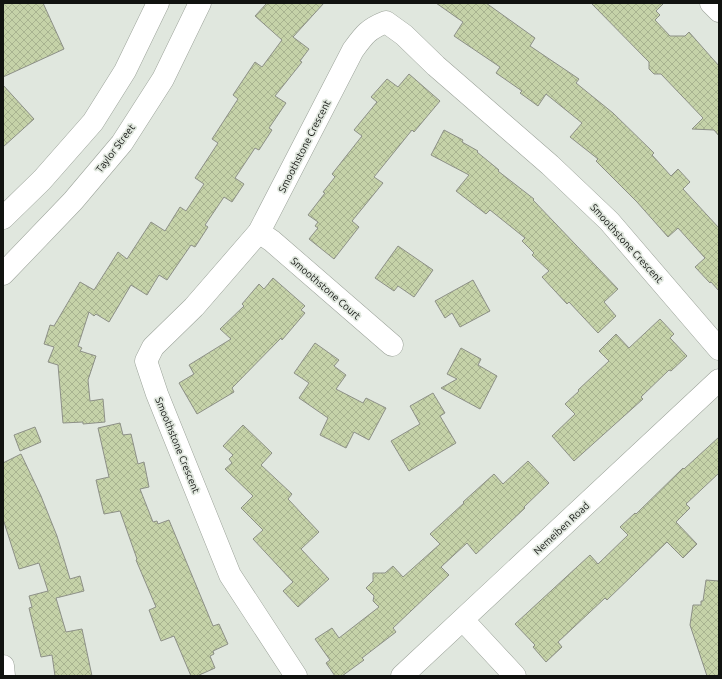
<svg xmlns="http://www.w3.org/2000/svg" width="722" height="679" font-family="Ubuntu,sans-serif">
	<defs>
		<pattern id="building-cross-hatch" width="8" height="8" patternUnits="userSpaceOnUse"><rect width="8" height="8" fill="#c5d2a8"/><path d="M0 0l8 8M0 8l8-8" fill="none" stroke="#a8b390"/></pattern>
	</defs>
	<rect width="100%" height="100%" fill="#e0e7de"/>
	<g fill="url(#building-cross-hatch)" stroke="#8d9087">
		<polygon points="3,3 43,3 64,49 3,77"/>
		<polygon points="267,3 324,3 293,37 309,49 300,61 302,62 275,96 286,103 269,128 272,130 259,150 255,148 235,178 244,184 232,202 224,197 205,225 208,227 195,247 191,245 167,280 159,275 147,295 131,285 109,322 96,314 94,316 89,312 78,346 82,348 80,351 96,356 88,380 90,401 103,399 105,422 83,424 83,422 63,423 58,365 48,362 54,347 44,344 50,325 54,326 80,282 94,290 118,252 127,259 151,222 165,231 180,207 186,211 204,184 195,178 218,143 212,139 238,99 233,95 255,62 262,67 282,40 255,16"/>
		<polygon points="436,3 486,3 535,38 530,46 579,79 576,83 613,113 654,153 652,155 671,176 678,169 690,182 683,189 719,228 719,291 711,282 710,283 695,267 705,258 678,228 668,237 637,202 596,161 598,159 570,137 582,123 546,94 538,106 520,93 522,91 496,73 500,67 454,36 463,22"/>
		<polygon points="591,3 664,3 656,11 660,15 655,20 670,36 685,36 689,32 719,66 719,136 714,130 692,129 703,118 661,74 654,74 649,69 649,62"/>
		<polygon points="409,74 440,101 414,132 412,130 374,177 383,183 352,221 359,227 334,259 309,239 318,228 315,226 318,222 308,215 325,193 323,192 335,177 332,174 362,136 354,130 377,102 371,97 387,79 398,87"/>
		<polygon points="3,85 34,119 3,147"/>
		<polygon points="444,130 463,140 462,142 478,151 477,152 499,170 498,171 534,199 533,200 618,289 604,302 616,316 598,333 569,302 567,304 542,277 549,271 532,255 534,253 522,241 525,238 490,210 486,214 456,191 469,175 431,155"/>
		<polygon points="398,246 433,270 414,297 398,286 394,291 375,278"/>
		<polygon points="273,278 305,306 301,310 305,313 282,340 281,338 232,388 234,392 197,414 179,383 194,374 189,365 231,339 220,329 244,306 242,304 259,284 264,289"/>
		<polygon points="473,280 490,311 460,327 452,313 445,318 435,301"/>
		<polygon points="660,319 674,334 670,338 687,356 671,371 669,370 641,397 643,399 574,461 552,436 575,414 565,404 579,391 578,390 609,361 599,351 616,334 629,348"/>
		<polygon points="315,343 339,360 334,366 346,375 336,389 363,403 366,398 386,408 369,440 354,432 346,448 320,435 328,418 299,398 309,383 294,373"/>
		<polygon points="461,348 481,359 478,365 497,376 480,409 441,388 457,379 447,374"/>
		<polygon points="433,393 445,413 440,416 456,443 409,471 391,441 420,424 410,406"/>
		<polygon points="120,423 123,435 131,434 138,464 144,462 149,487 140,489 153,522 157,521 158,524 169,520 213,626 219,624 228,644 213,651 214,654 210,656 215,668 197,676 191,676 174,636 161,641 149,610 156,607 136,560 137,559 120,511 104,514 96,480 109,477 98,428"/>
		<polygon points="243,425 272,453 261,465 292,494 288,499 319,532 301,549 329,579 298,607 283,591 293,582 253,539 263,530 241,508 253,496 225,469 232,463 229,459 233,455 223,446"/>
		<polygon points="35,427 41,442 20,451 14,435"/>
		<polygon points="719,437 719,473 686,504 690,508 676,522 697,544 683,558 667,542 607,600 605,598 558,642 562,647 546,662 533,647 535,645 515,624 590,555 598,564 628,535 620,527 635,513 636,514 683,468 684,469"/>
		<polygon points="21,454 41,496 57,536 70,579 80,576 84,591 56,598 66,632 82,629 92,676 55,676 52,655 41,657 29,608 32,607 29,596 48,591 39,563 19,569 3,519 3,463"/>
		<polygon points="528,461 549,483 524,507 525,508 476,554 467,543 441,567 449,575 393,628 396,632 362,658 364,660 342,676 335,676 326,663 330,660 315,639 332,628 339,638 379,607 373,601 374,596 366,588 373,581 373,573 385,573 393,566 403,577 440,544 430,534 464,503 463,502 494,474 503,484"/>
		<polygon points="706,580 719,581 719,676 707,676 690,625 693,605 701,605 701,601 703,601"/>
	</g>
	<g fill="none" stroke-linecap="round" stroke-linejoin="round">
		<defs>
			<g id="minor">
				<polyline points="711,3 719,11"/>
				<polyline points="259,232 272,241 392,345"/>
				<polyline points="463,620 515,676"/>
				<polyline points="3,666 4,676"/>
				<path d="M 296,676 L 230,575 L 157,394 L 146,361 L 153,347 L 194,307 L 259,232 L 353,50 C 364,35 368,29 386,22 L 404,35 L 436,66 L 550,165 L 609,221 L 719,349"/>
				<polyline points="402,676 719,380"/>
			</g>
			<g id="major">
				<polyline points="3,218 42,180 93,122 125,71 158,3"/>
				<polyline points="3,274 73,201 122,143 163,79 200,3"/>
			</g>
		</defs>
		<use href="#minor" stroke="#9ca39a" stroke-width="23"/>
		<use href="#major" stroke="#9ca39a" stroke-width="23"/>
		<use href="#minor" stroke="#fff" stroke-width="22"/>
		<use href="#major" stroke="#fff" stroke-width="22"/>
	</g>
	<g text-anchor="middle" stroke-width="3.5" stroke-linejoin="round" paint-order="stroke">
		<g font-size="10" fill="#111310" stroke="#e0e7de">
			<text transform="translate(304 146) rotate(-63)" y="4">Smoothstone Crescent</text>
			<text transform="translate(115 148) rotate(-53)" y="4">Taylor Street</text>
			<text transform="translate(627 243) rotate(48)" y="4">Smoothstone Crescent</text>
			<text transform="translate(326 288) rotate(41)" y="4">Smoothstone Court</text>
			<text transform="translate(178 445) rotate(68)" y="4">Smoothstone Crescent</text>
			<text transform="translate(561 528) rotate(-43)" y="4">Nemeiben Road</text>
		</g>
	</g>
	<rect width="722" height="679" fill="none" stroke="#111310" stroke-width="8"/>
</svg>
